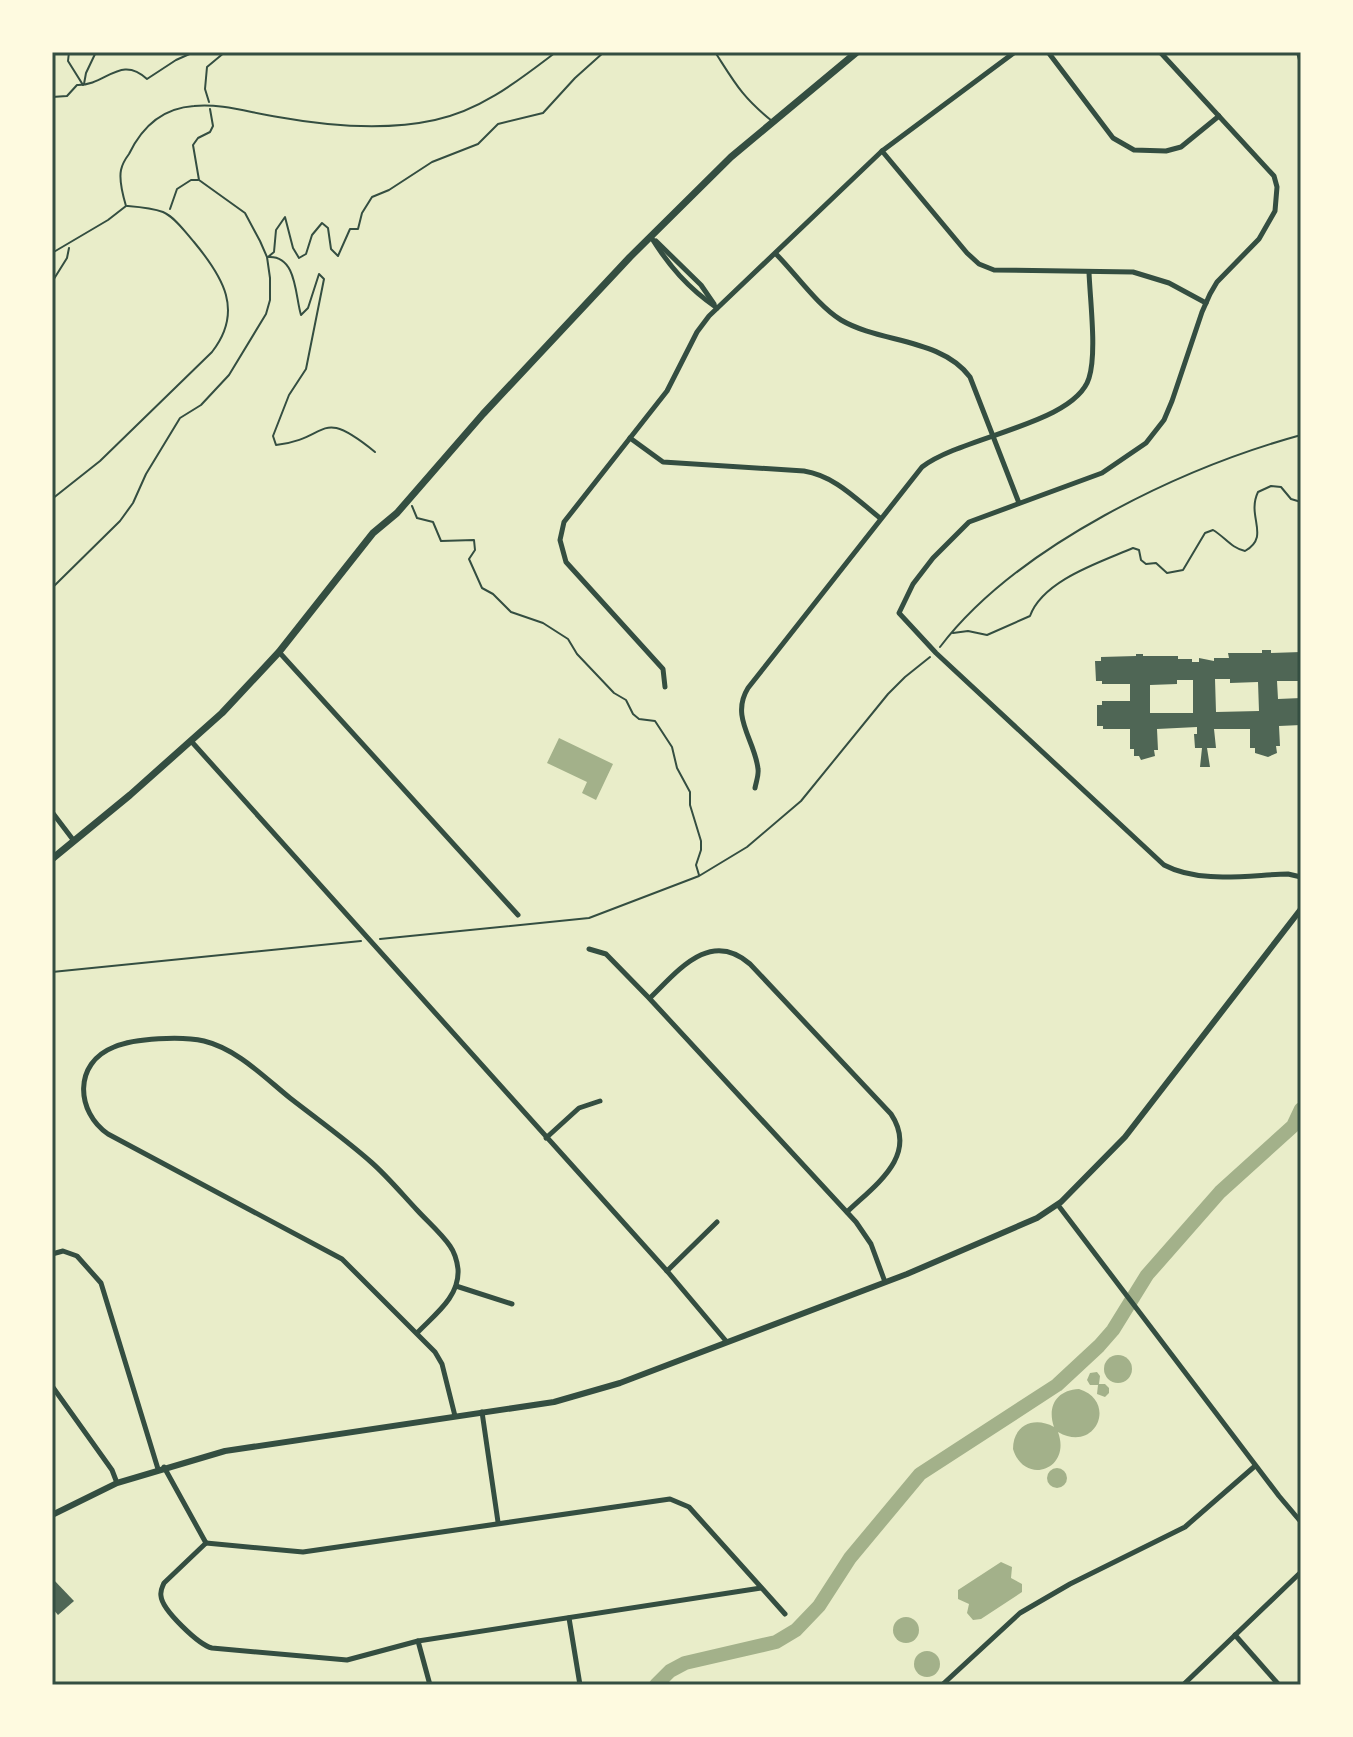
<svg xmlns="http://www.w3.org/2000/svg" width="1353" height="1737" font-family="Inter,sans-serif">
	<rect width="100%" height="100%" fill="#e9edc9"/>
	<g fill="#a3b18a">
		<polygon points="559,738 613,764 596,800 582,793 587,782 547,763"/>
		<circle cx="1118" cy="1369" r="14"/>
		<polygon points="1097,1372 1100,1376 1099,1384 1105,1384 1109,1388 1109,1393 1105,1397 1097,1394 1098,1385 1090,1385 1087,1380 1090,1373"/>
		<path d="M 1079,1389 C 1118,1401 1096,1454 1058,1432 C 1072,1470 1024,1486 1013,1449 C 1013,1425 1034,1416 1054,1427 C 1047,1407 1056,1390 1079,1389 Z"/>
		<circle cx="1057" cy="1478" r="10"/>
		<polygon points="1001,1562 1012,1567 1011,1578 1022,1584 1022,1592 981,1619 973,1620 967,1613 969,1604 958,1599 958,1590"/>
		<circle cx="906" cy="1630" r="13"/>
		<circle cx="927" cy="1664" r="13"/>
	</g>
	<g fill="none" stroke-linecap="round" stroke-linejoin="round">
		<polyline stroke="#a3b18a" stroke-width="14" points="656,1685 670,1671 685,1663 776,1642 796,1630 819,1606 850,1558 920,1474 1057,1385 1099,1346 1113,1330 1147,1275 1220,1192 1293,1126 1301,1109"/>
	</g>
	<g fill="#4f6655" fill-rule="evenodd">
		<path d="M 1262,650 L 1271,650 L 1271,653 L 1301,652 L 1301,681 L 1277,681 L 1278,699 L 1301,698 L 1301,725 L 1279,726 L 1280,746 L 1276,746 L 1277,753 L 1268,757 L 1255,753 L 1255,748 L 1250,748 L 1250,729 L 1214,729 L 1216,748 L 1207,748 L 1210,767 L 1200,767 L 1202,748 L 1195,748 L 1194,734 L 1197,734 L 1197,727 L 1157,729 L 1158,750 L 1154,750 L 1155,756 L 1141,760 L 1139,756 L 1134,756 L 1134,749 L 1130,749 L 1130,729 L 1103,729 L 1103,726 L 1097,726 L 1097,705 L 1102,705 L 1102,701 L 1130,701 L 1130,684 L 1102,684 L 1102,681 L 1096,681 L 1095,661 L 1101,661 L 1101,657 L 1136,656 L 1136,654 L 1143,654 L 1143,656 L 1178,656 L 1178,659 L 1192,659 L 1192,662 L 1199,662 L 1199,658 L 1214,661 L 1214,658 L 1229,658 L 1228,653 L 1262,653 ZM 1215,679 L 1230,679 L 1230,683 L 1258,682 L 1259,711 L 1216,712 ZM 1177,680 L 1193,680 L 1193,713 L 1150,713 L 1150,685 L 1177,684 Z"/>
		<polygon points="52,1578 74,1601 58,1615 52,1608"/>
	</g>
	<g fill="none" stroke-linecap="round" stroke-linejoin="round">
		<g stroke="#344e41" stroke-width="2">
			<polyline points="69,52 68,61 83,85"/>
			<polyline points="1297,52 1301,68"/>
			<polyline points="84,84 86,73 96,52"/>
			<path d="M 52,97 L 67,96 L 77,85 C 106,86 120,54 147,79 L 176,60 L 194,52"/>
			<polyline points="209,102 205,89 207,67 225,52"/>
			<polyline points="170,209 177,189 191,180 198,180"/>
			<polyline points="268,257 274,252 276,230 285,217 293,248 299,258 306,254 312,235 322,223 328,228 331,249 338,256 350,229 358,229 362,213 372,197 389,190 432,162 478,144 498,124 543,113 575,78 604,52"/>
			<path d="M 269,257 C 297,256 295,296 301,315 L 308,308 L 319,274 L 324,279 L 306,369 L 289,395 L 273,436 L 276,445 C 331,439 317,405 375,452"/>
			<polyline points="52,282 67,258 69,248"/>
			<polyline points="412,506 417,518 433,522 441,541 474,540 475,550 469,559 482,588 493,594 511,612 543,623 568,639 577,654 614,693 626,700 633,714 639,719 655,721 672,747 677,768 690,792 690,805 701,841 701,850 696,865 699,875"/>
			<polyline points="52,588 120,521 133,503 146,474 180,418 201,405 229,375 266,314 270,300 270,278 267,257 260,241 245,213 199,180 193,145 198,138 210,132 213,126 210,109"/>
			<path d="M 953,633 L 968,631 L 987,635 L 1030,616 C 1043,580 1101,562 1133,548 L 1139,550 L 1141,560 L 1146,564 L 1156,563 L 1167,573 L 1183,570 L 1205,533 L 1213,530 C 1225,537 1231,548 1245,551 C 1271,536 1246,517 1258,492 L 1271,486 L 1281,487 L 1291,499 L 1301,502"/>
			<path d="M 940,647 C 1017,546 1181,468 1301,435"/>
			<polyline points="380,939 589,918 699,876 747,847 801,801 888,694 905,677 930,657"/>
			<polyline points="52,972 361,941"/>
		</g>
		<g stroke="#344e41" stroke-width="2">
			<path d="M 715,52 C 735,83 742,97 772,121"/>
			<path d="M 52,253 L 108,220 L 126,206 C 123,196 119,180 121,170 C 122,165 126,158 129,154 C 142,127 163,108 194,106 C 221,103 251,113 278,117 C 328,126 385,131 435,120 C 482,110 519,80 556,52"/>
			<path d="M 52,499 L 100,461 L 212,352 C 244,311 223,277 194,242 C 186,233 175,217 163,212 C 152,208 139,207 127,206"/>
		</g>
		<g stroke="#344e41" stroke-width="5">
			<polyline points="1048,52 1113,138 1134,150 1166,151 1181,147 1219,116"/>
			<path d="M 1160,52 L 1274,176 L 1277,187 L 1275,211 L 1259,239 L 1217,282 L 1210,294 L 1202,312 L 1172,401 L 1164,420 L 1146,443 L 1102,473 L 969,522 L 933,558 L 913,584 L 899,613 L 936,653 L 1164,865 C 1200,884 1248,875 1288,874 L 1301,877"/>
			<polyline points="882,151 967,253 979,264 994,270 1133,272 1169,283 1206,303"/>
			<path d="M 651,237 C 669,266 688,288 717,308"/>
			<polyline points="656,241 701,285 714,304"/>
			<path d="M 776,254 C 795,273 818,306 841,320 C 880,343 941,338 970,377 L 1019,503"/>
			<path d="M 630,438 L 663,462 L 804,471 C 835,476 856,499 880,518"/>
			<polyline points="279,652 518,915"/>
			<polyline points="665,687 663,669 566,562 560,540 564,522 667,391 697,332 709,316 882,151 1015,52"/>
			<polyline points="191,741 667,1271 726,1341"/>
			<path d="M 755,788 C 756,782 759,775 758,769 C 755,740 730,717 748,688 L 922,467 C 962,436 1075,424 1089,378 C 1097,353 1090,300 1089,272"/>
			<polyline points="52,812 74,841"/>
			<polyline points="589,949 606,954 649,998 856,1222 871,1244 885,1282"/>
			<path d="M 650,998 C 678,971 710,929 750,964 L 891,1114 C 919,1156 875,1185 847,1212"/>
			<polyline points="546,1138 579,1108 600,1101"/>
			<polyline points="1058,1205 1279,1496 1301,1522"/>
			<polyline points="52,1254 63,1251 77,1256 101,1283 158,1469"/>
			<polyline points="667,1271 717,1222"/>
			<polyline points="456,1286 512,1304"/>
			<path d="M 417,1333 C 434,1315 460,1297 458,1269 C 457,1261 455,1253 450,1246 C 441,1233 428,1222 417,1210 C 402,1194 387,1176 371,1162 C 345,1139 317,1119 290,1098 C 264,1077 237,1049 204,1041 C 182,1036 135,1038 114,1047 C 73,1063 76,1112 108,1134 L 342,1259 L 435,1352 L 442,1364 L 455,1416"/>
			<polyline points="52,1386 112,1470 117,1483"/>
			<polyline points="482,1412 498,1522"/>
			<polyline points="164,1467 206,1543"/>
			<path d="M 206,1543 L 164,1583 C 162,1588 160,1590 161,1596 C 162,1610 199,1645 212,1648 L 347,1660 L 418,1641 L 761,1588"/>
			<polyline points="206,1543 303,1552 670,1499 689,1507 785,1614"/>
			<polyline points="569,1618 580,1685"/>
			<polyline points="1235,1635 1279,1685"/>
			<polyline points="418,1641 430,1685"/>
			<polyline points="942,1685 1020,1613 1070,1584 1185,1527 1255,1466"/>
			<polyline points="1183,1685 1301,1572"/>
		</g>
		<polyline stroke="#344e41" stroke-width="6" points="52,1515 117,1483 225,1451 554,1402 620,1383 907,1274 1037,1218 1061,1202 1125,1137 1301,909"/>
		<polyline stroke="#344e41" stroke-width="7" points="52,859 130,795 222,713 279,652 373,533 397,513 483,414 630,257 731,157 857,52"/>
	</g>
	<rect width="1353" height="1737" fill="none" stroke="#fefae0" stroke-width="108"/>
	<rect x="54" y="54" width="1245" height="1629" fill="none" stroke="#344e41" stroke-width="3"/>
</svg>
